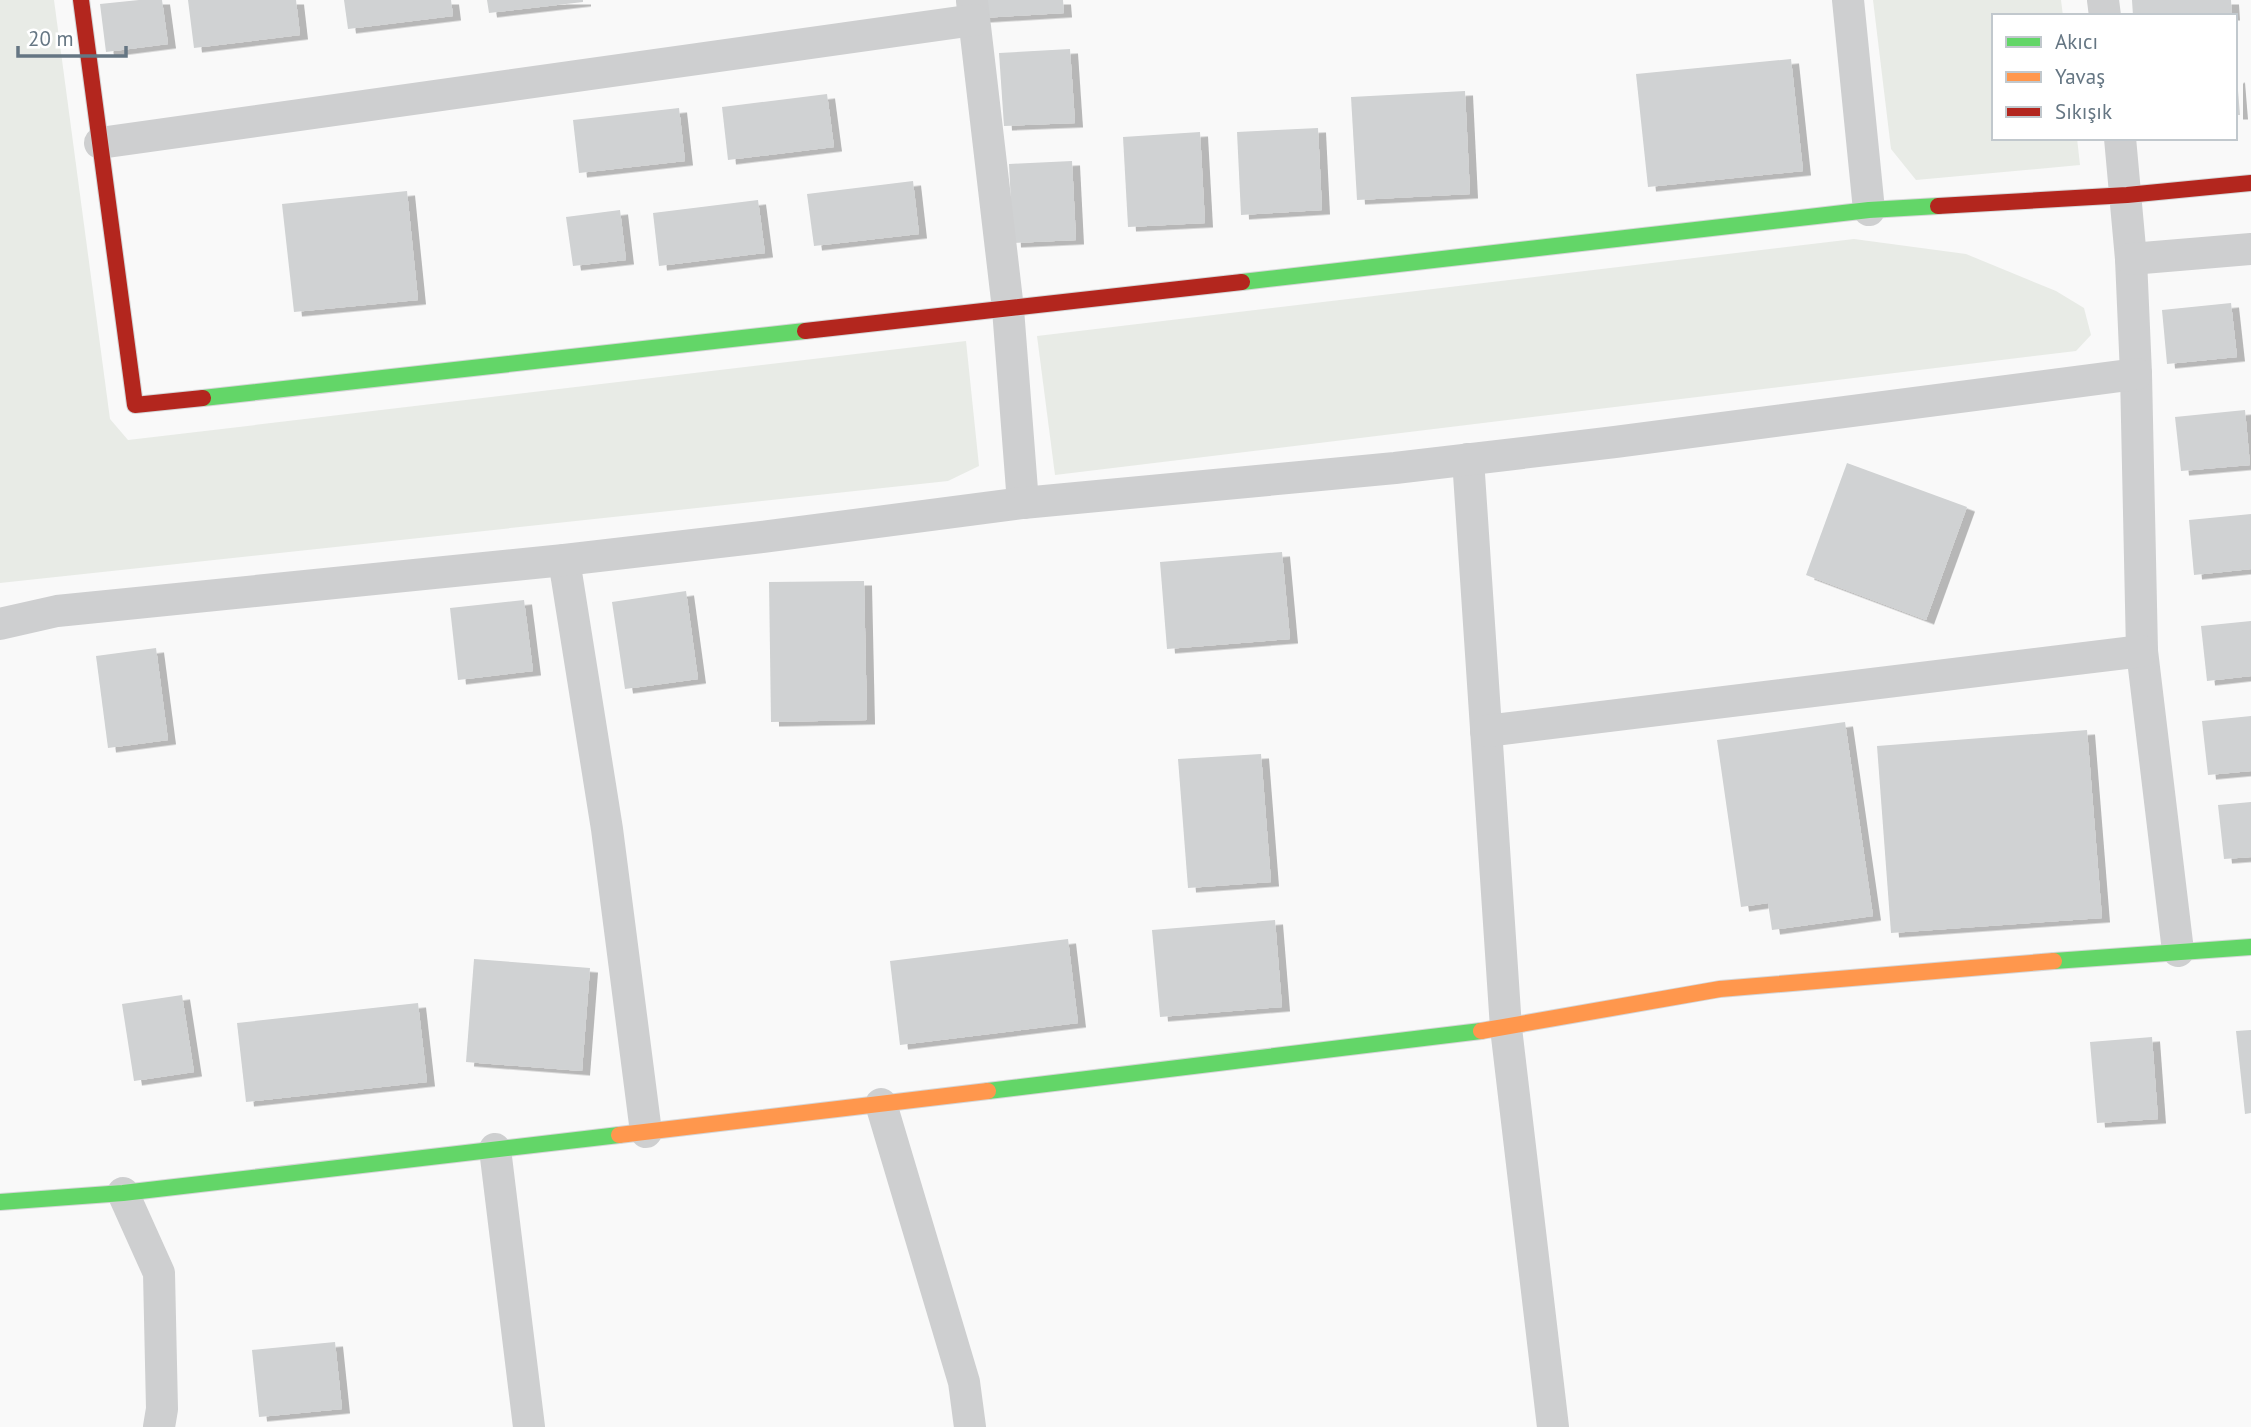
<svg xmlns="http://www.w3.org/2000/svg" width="2251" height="1427" font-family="'PT Sans',sans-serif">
	<defs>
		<filter id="shadow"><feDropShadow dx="8" dy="4.5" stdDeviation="0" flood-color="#0004"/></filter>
	</defs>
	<rect width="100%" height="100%" fill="#f9f9f9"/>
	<g fill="#e8ebe6">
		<polygon points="0,0 54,0 110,419 128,440 966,341 979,466 948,481 0,583"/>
		<polygon points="1873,0 2061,0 2063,16 1994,16 1994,138 2077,138 2080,165 1916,180 1891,149"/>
		<polygon points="1854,239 1966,254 2056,291 2084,308 2091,335 2076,351 1055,475 1037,336"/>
	</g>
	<g fill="#d0d2d3" filter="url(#shadow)">
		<polygon points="139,0 162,0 168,44 106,52 100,4"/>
		<polygon points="188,0 296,0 300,35 194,48"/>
		<polygon points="344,0 451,0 453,16 348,29"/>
		<polygon points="487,0 583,0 583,2 489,13"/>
		<polygon points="981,0 1063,0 1064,13 982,18"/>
		<polygon points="2132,0 2231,0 2232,16 2133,16"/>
		<polygon points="1070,49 1075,123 1004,126 999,53"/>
		<polygon points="1791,59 1803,171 1648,187 1636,74"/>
		<polygon points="2237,78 2240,115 2235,115 2235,79"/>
		<polygon points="1465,91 1470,194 1357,200 1351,97"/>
		<polygon points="827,94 834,147 728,160 722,107"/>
		<polygon points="679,108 685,161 579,173 573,120"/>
		<polygon points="1318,128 1322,210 1241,215 1237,132"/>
		<polygon points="1200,132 1205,223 1128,227 1123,137"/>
		<polygon points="1072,161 1076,240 1013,243 1009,164"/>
		<polygon points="913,181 919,234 814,246 807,194"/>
		<polygon points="407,191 418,300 294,312 282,204"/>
		<polygon points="758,200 765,253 659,266 653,213"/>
		<polygon points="620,210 626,260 573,266 566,217"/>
		<polygon points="2231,303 2237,357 2167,364 2162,310"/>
		<polygon points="2245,410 2250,465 2181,471 2175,417"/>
		<polygon points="1847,463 1967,507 1926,620 1806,575"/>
		<polygon points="2251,514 2251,569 2194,575 2189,520"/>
		<polygon points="1282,552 1290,639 1167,649 1160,562"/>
		<polygon points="864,581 867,720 771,722 769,582"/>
		<polygon points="686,591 698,679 625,689 612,602"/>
		<polygon points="524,600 533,671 458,680 450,608"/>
		<polygon points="2251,621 2251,676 2207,681 2201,626"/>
		<polygon points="156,648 168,740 108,748 96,656"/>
		<polygon points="2251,716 2251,771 2208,775 2202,721"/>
		<polygon points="1845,722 1873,916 1772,930 1768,903 1741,907 1717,740"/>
		<polygon points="2087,730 2102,918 1891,933 1877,746"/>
		<polygon points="1261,754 1271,882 1188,888 1178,759"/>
		<polygon points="2251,802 2251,857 2224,859 2218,805"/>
		<polygon points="1275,920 1282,1007 1160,1017 1152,930"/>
		<polygon points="1068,939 1078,1023 900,1045 890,961"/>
		<polygon points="474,959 590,968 582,1071 466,1062"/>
		<polygon points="182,995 194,1072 134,1081 122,1004"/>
		<polygon points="418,1003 427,1082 246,1102 237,1023"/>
		<polygon points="2251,1030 2251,1113 2245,1114 2236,1031"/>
		<polygon points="2152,1037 2158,1119 2097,1123 2090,1042"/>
		<polygon points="335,1342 342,1409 259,1417 252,1350"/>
	</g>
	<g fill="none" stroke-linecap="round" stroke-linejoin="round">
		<defs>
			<g id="fast">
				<polyline points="1242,282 1869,210 1938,206"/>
				<polyline points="203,398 805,331"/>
				<polyline points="2054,961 2251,947"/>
				<polyline points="988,1091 1481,1031"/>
				<polyline points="0,1202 123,1193 619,1135"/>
			</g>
			<g id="slow">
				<polyline points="1481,1031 1720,989 2054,961"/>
				<polyline points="619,1135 988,1091"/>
			</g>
			<g id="jam">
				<polyline points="81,0 135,405 203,398"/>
				<polyline points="1938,206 2127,195 2251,183"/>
				<polyline points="805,331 1242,282"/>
			</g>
		</defs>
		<use href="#fast" stroke="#d5d6d7" stroke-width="18"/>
		<use href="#slow" stroke="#d5d6d7" stroke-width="18"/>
		<use href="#jam" stroke="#d5d6d7" stroke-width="18"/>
		<g stroke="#cecfd0" stroke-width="32">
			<polyline points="1848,0 1869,210"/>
			<polyline points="2103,0 2105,16"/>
			<polyline points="972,1 1008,309 1023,503"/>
			<polyline points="2120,138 2131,259 2136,374 2142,651 2178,951"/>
			<polyline points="100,143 974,20"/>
			<polyline points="2131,259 2251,249"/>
			<polyline points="1468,459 1506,1028 1553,1427"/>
			<polyline points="564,560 607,829 646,1132"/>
			<polyline points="0,624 57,611 564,560 762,537 1023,503 1395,468 1615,442 2136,374"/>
			<polyline points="1486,731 2142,651"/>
			<polyline points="881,1104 964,1382 970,1427"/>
			<polyline points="495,1149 529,1427"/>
			<polyline points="123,1193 159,1273 162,1409 159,1427"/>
		</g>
		<use href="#fast" stroke="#63d668" stroke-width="16"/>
		<use href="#slow" stroke="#ff974d" stroke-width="16"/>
		<use href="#jam" stroke="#b3261e" stroke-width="16"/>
	</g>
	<rect x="1992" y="14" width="245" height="126" fill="#ffffff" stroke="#c1c8cd" stroke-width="2"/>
	<rect x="2006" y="37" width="35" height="10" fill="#63d668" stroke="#c1c8cd" stroke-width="2"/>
	<text x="2055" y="49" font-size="21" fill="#657683">Akıcı</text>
	<rect x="2006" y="72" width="35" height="10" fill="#ff974d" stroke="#c1c8cd" stroke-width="2"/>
	<text x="2055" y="84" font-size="21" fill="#657683">Yavaş</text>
	<rect x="2006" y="107" width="35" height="10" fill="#b3261e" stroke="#c1c8cd" stroke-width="2"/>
	<text x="2055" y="119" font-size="21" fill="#657683">Sıkışık</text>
	<path d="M18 46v10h108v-10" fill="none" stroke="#657683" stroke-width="3.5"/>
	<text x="28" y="46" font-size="21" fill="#657683" stroke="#ffffff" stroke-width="5" paint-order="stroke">20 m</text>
</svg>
